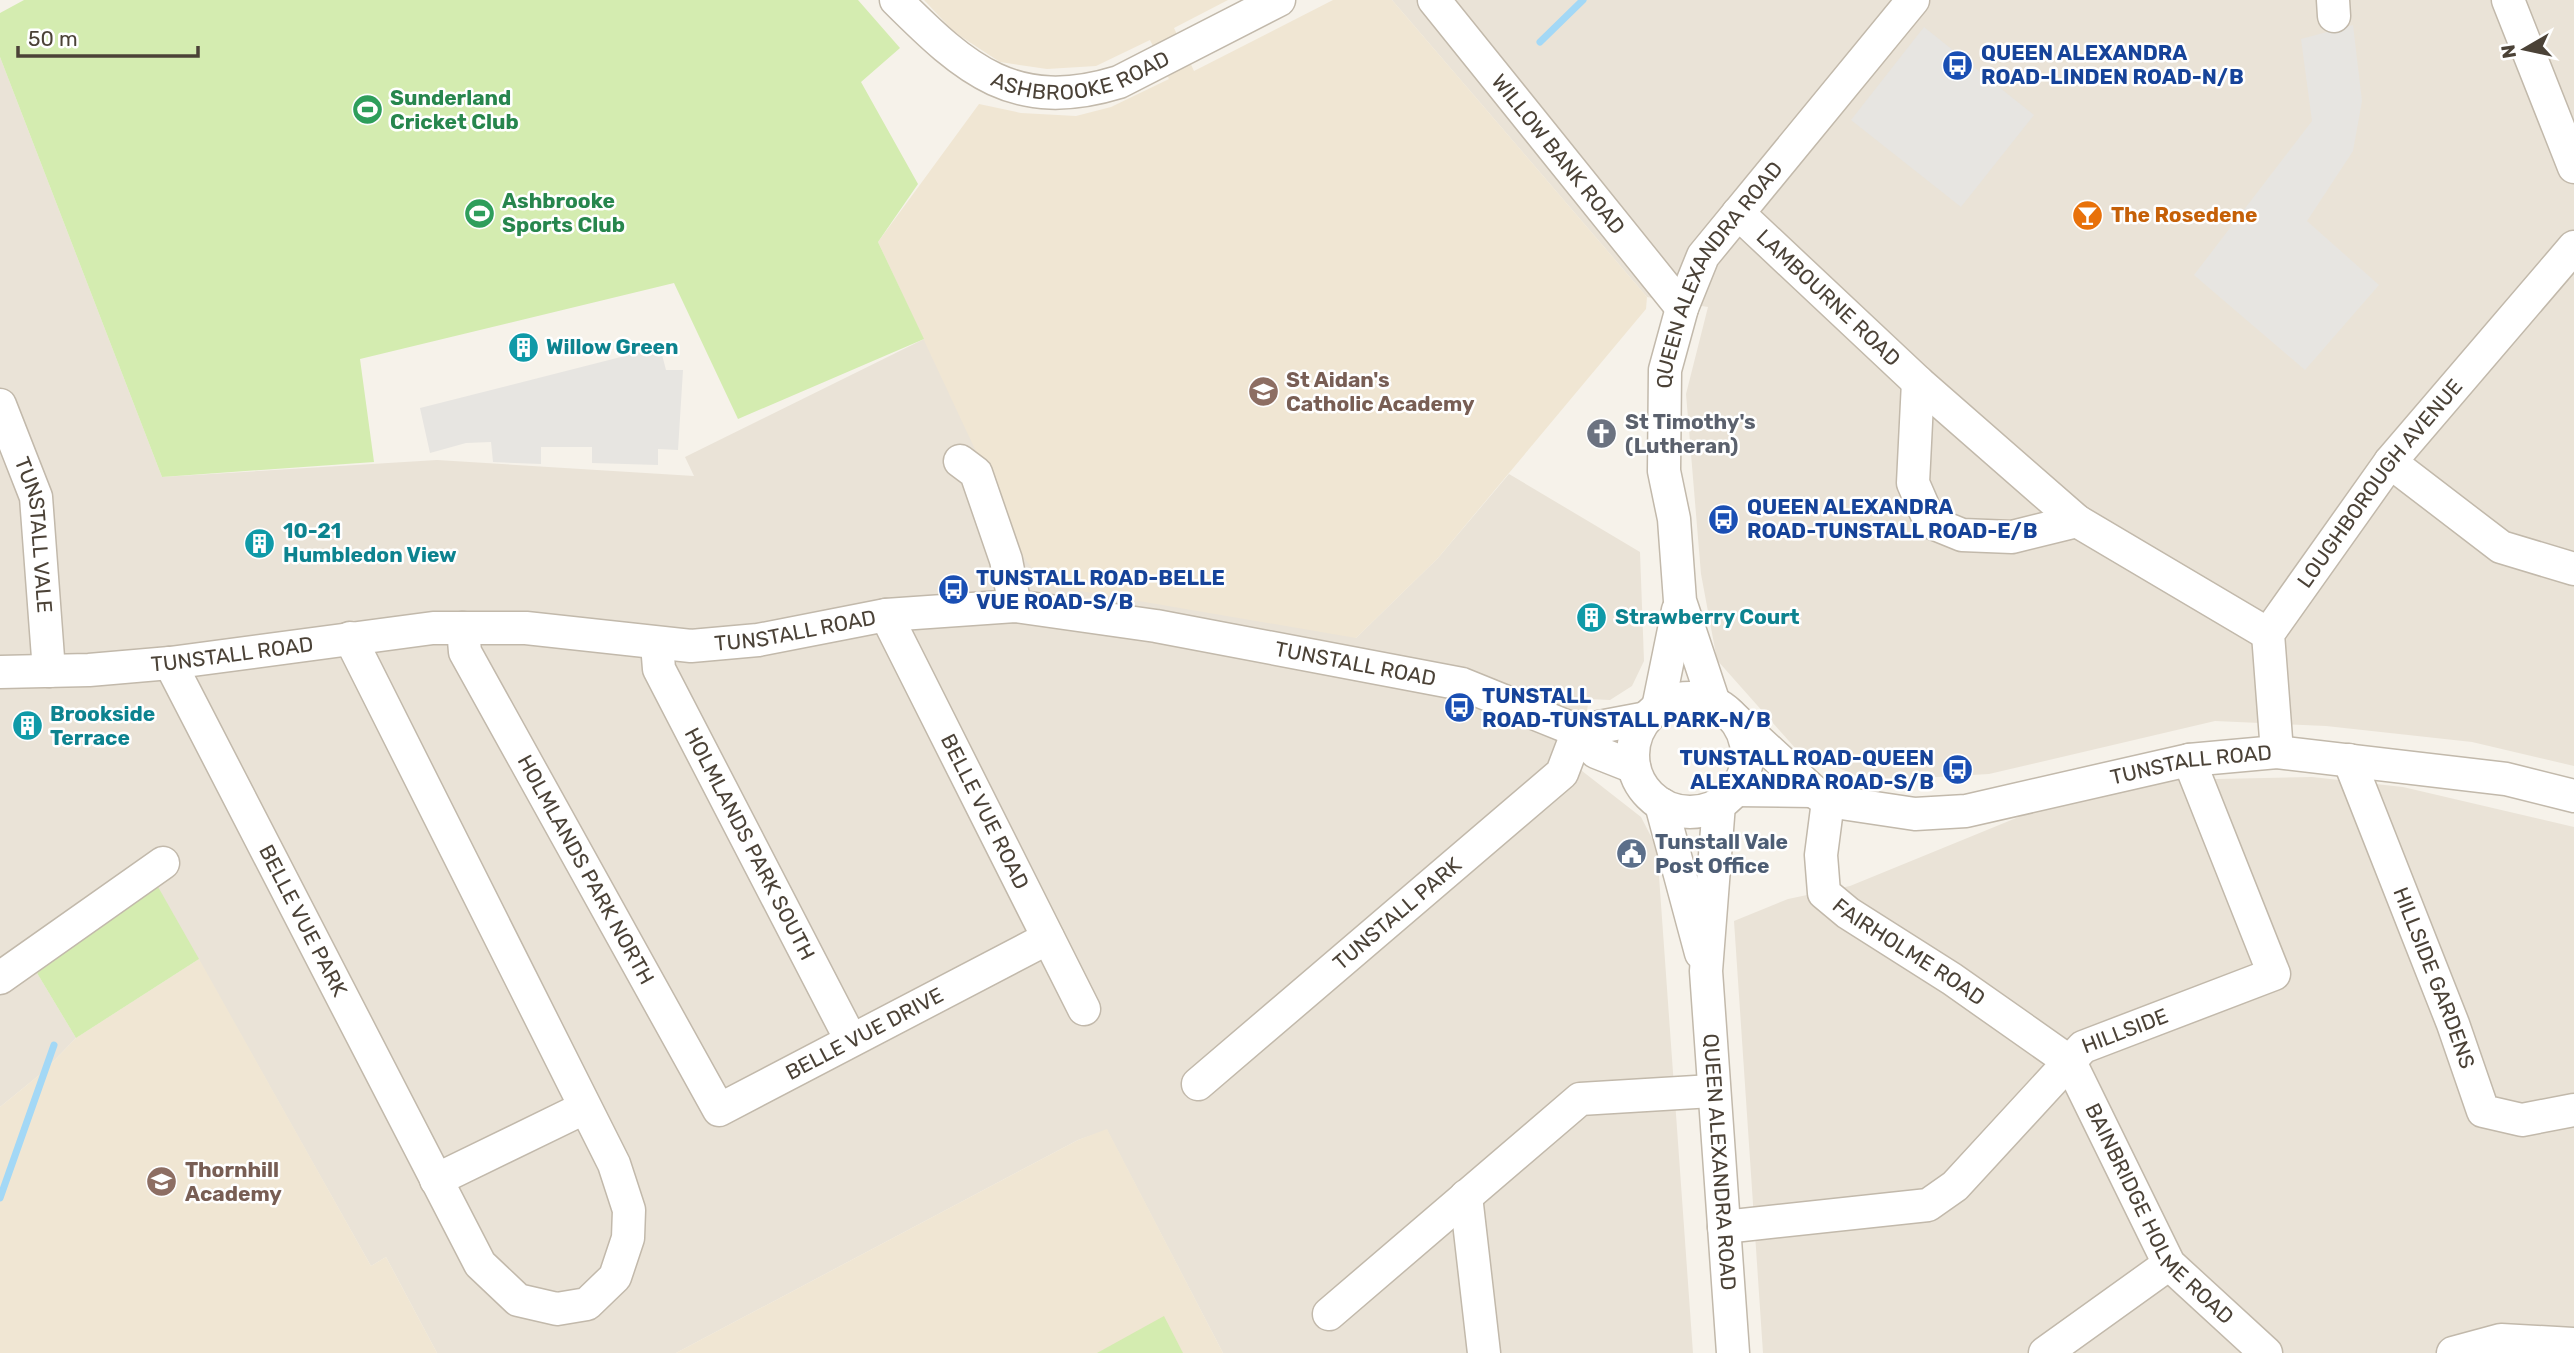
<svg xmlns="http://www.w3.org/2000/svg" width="2574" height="1353" font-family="Rubik,sans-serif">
	<rect width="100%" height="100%" fill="#f6f2ea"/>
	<g fill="#eae3d7">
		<polygon points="1392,0 2574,0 2574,766 2472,742 2326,726 2215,721 1989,774 1868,781 1796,749 1717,660 1701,574 1686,394 1708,307 1647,297"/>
		<polygon points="0,57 162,477 437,460 694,476 685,457 924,339 1356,638 1438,558 1509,474 1640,552 1644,661 1632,686 1610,700 1589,699 1577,767 1641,817 1657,848 1693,1353 1223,1353 1107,1130 1078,1140 676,1353 437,1353 386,1257 371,1266 157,886 37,973 76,1038 43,1072 0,1107"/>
		<polygon points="2312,777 2403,787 2574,827 2574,1353 1763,1353 1734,921 1788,899 1850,886 2026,814 2169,780"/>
	</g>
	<g fill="#f0e6d3">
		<polygon points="924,0 1228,0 1174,28 1194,71 1333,0 1392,0 1647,297 1646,309 1438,558 1356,638 1045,585 1016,547 995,492 878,242 979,104 1021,113 1076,116 1111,107 1169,79 1150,40 1096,66 1047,69 1000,62 954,32"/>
		<polygon points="199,959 371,1266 386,1257 437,1353 0,1353 0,1107 43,1072 76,1038"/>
		<polygon points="1107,1129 1223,1353 676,1353 1078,1140"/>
	</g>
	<g fill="#d4ecb0">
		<polygon points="24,0 858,0 900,48 861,82 918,184 878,242 924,339 738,419 674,283 360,359 374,462 162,477 0,57 0,13"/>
		<polygon points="157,885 199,959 76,1038 37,973"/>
		<polygon points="1164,1316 1183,1353 1097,1353"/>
	</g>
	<g fill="#e7e5e1">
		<polygon points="2353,25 2362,101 2353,151 2307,221 2379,285 2305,370 2194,275 2312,121 2301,39"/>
		<polygon points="1924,27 2034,115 1961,207 1851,120"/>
		<polygon points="660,347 666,370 683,370 678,450 658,449 658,465 592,463 592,447 541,447 541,464 493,462 491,442 466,443 430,453 420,408"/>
	</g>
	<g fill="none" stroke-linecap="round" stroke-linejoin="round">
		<g stroke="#a3d8f6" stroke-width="7">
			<polyline points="1540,42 1583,0"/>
			<polyline points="0,1198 54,1045"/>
		</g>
		<defs>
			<g id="minor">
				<path id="s1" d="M 896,0 C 966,70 1015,114 1119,82 L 1279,0"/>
				<path id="s2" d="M 1434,0 L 1682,308"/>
				<polyline points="2333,0 2334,16"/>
				<polyline points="2508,0 2574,167"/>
				<path id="s3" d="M 1738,213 L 1918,382 L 2077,521 L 2268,634"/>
				<polyline points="1918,382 1913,483 1930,522 1962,535 2012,537 2077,521"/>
				<path id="s4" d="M 0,405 L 36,497 L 49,671"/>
				<polyline points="960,461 976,473 1006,560 1015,606"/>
				<polyline points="2390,462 2501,547 2574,569"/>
				<path id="s5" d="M 886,615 L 1084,1009"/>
				<path id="s6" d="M 463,628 L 465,652 L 719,1110 L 1048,938"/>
				<path id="s7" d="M 657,644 L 659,669 L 851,1040"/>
				<path id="s8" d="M 170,663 L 480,1264 L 518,1300 L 557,1309 L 587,1304 L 615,1277 L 628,1238 L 629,1210 L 614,1164 L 350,638"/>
				<path id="s9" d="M 0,672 L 89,670 L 170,663 L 433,628 L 526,628 L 691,646 L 758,640 L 886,615 L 1015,606 L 1156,626 L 1462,684 L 1578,731 L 1596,752 L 1634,767"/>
				<circle cx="1690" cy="755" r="57"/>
				<path id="s10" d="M 1714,703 L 1680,601 L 1674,519 L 1664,471 L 1665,370 L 1682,308 L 1703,256 L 1913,0"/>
				<polyline points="1658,708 1678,610"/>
				<path id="s11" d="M 1727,712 L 1813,791 L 1828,801 L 1915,814 L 1966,811 L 2189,760 L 2277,752 L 2506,779 L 2574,796"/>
				<polyline points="1578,731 1647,718"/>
				<path id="s12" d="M 2277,752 L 2268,634 L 2390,462 L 2574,247"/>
				<path id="s13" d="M 2349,760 L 2453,1024 L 2483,1111 L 2522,1120 L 2574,1110"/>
				<polyline points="1735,790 1813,791"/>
				<path id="s14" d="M 1828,801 L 1821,855 L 1824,893 L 1848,913 L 1952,979 L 2070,1062 L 2169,1264 L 2266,1353"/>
				<polyline points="1661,804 1701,953"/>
				<path id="s15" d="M 1719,804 L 1706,971 L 1733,1353"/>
				<polyline points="0,978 163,863"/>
				<path id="s16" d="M 1198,1084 L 1562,773 L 1578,731"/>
				<polyline points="436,1180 584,1108"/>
				<polyline points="1466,1196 1484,1353"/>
				<path id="s17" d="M 1724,1227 L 1928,1205 L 1955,1186 L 2083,1047 L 2274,974 L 2189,760"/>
				<polyline points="1329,1314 1580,1099 1712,1091"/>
				<polyline points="2045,1353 2169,1264"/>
				<polyline points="2453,1353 2501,1340 2574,1344"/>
			</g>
		</defs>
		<use href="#minor" stroke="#c2b9ab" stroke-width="35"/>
		<use href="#minor" stroke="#fff" stroke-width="32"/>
	</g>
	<defs>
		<symbol id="bus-disc" viewBox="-11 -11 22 22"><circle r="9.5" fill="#1a4fb4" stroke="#fff"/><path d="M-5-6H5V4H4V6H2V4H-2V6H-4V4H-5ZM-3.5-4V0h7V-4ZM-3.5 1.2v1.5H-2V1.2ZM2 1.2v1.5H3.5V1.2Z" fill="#fff"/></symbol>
		<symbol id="stadium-disc" viewBox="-11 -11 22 22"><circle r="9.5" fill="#2e9e5b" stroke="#fff"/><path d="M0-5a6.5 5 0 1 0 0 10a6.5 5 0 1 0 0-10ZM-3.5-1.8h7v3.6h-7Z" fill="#fff"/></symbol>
		<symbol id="bar-disc" viewBox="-11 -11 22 22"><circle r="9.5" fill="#e8710a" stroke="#fff"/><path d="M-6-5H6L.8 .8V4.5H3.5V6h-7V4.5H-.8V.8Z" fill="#fff"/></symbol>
		<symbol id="building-disc" viewBox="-11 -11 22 22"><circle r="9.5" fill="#0f9aa8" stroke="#fff"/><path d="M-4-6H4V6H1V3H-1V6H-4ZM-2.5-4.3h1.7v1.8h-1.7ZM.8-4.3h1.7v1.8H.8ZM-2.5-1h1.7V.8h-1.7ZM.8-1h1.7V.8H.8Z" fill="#fff"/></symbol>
		<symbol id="school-disc" viewBox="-11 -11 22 22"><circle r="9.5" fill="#8d6e63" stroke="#fff"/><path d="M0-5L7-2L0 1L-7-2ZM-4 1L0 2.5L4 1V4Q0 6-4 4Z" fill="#fff"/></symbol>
		<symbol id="church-disc" viewBox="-11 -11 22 22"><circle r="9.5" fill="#6b7280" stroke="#fff"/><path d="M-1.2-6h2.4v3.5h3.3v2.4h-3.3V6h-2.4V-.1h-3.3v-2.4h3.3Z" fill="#fff"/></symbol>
		<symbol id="civic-disc" viewBox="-11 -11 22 22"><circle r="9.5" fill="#5c6f8a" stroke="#fff"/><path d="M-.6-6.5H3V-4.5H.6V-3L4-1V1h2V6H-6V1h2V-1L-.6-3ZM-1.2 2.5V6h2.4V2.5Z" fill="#fff"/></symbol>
	</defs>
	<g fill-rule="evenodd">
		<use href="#bus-disc" x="1940" y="48" width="35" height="35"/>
		<use href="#stadium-disc" x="350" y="92" width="35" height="35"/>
		<use href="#stadium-disc" x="462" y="196" width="35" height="35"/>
		<use href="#bar-disc" x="2070" y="198" width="35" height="35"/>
		<use href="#building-disc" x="506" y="330" width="35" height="35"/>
		<use href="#school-disc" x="1246" y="374" width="35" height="35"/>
		<use href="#church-disc" x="1584" y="416" width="35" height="35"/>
		<use href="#bus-disc" x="1706" y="502" width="35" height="35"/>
		<use href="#building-disc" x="242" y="526" width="35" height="35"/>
		<use href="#bus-disc" x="936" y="572" width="35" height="35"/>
		<use href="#building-disc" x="1574" y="600" width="35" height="35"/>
		<use href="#bus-disc" x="1442" y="690" width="35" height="35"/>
		<use href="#building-disc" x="10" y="708" width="35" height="35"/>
		<use href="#bus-disc" x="1940" y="752" width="35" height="35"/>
		<use href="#civic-disc" x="1614" y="836" width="35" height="35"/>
		<use href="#school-disc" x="144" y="1164" width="35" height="35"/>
	</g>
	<g text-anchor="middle" stroke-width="5" stroke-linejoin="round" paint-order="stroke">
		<g font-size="21" font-weight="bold" fill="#164399" stroke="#fff" text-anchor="start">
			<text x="1981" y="60">QUEEN ALEXANDRA<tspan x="1981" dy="24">ROAD-LINDEN ROAD-N/B</tspan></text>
			<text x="1747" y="514">QUEEN ALEXANDRA<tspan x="1747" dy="24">ROAD-TUNSTALL ROAD-E/B</tspan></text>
			<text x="976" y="585">TUNSTALL ROAD-BELLE<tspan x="976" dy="24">VUE ROAD-S/B</tspan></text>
			<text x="1482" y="703">TUNSTALL<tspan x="1482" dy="24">ROAD-TUNSTALL PARK-N/B</tspan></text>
			<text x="1934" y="765" text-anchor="end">TUNSTALL ROAD-QUEEN<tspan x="1934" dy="24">ALEXANDRA ROAD-S/B</tspan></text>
		</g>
		<g font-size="21" fill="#4b4237" stroke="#fff">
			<text dy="7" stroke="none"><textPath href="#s1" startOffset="217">ASHBROOKE ROAD</textPath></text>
			<text dy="7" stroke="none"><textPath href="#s2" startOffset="198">WILLOW BANK ROAD</textPath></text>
			<text dy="7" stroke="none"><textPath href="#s10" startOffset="450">QUEEN ALEXANDRA ROAD</textPath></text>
			<text dy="7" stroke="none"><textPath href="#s3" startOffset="124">LAMBOURNE ROAD</textPath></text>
			<text dy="7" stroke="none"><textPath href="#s12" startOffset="306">LOUGHBOROUGH AVENUE</textPath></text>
			<text dy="7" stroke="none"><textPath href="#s4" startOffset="136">TUNSTALL VALE</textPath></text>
			<text dy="7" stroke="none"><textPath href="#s9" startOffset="800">TUNSTALL ROAD</textPath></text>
			<text dy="7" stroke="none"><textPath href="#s9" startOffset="233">TUNSTALL ROAD</textPath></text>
			<text dy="7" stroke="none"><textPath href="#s9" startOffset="1367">TUNSTALL ROAD</textPath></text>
			<text dy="7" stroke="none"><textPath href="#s11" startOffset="504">TUNSTALL ROAD</textPath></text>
			<text dy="7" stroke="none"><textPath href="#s5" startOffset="220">BELLE VUE ROAD</textPath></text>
			<text dy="7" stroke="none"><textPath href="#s7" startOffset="222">HOLMLANDS PARK SOUTH</textPath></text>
			<text dy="7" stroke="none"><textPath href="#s6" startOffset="273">HOLMLANDS PARK NORTH</textPath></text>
			<text dy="7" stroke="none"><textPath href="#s16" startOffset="262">TUNSTALL PARK</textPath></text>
			<text dy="7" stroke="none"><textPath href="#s8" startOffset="290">BELLE VUE PARK</textPath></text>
			<text dy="7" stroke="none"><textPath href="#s14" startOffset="196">FAIRHOLME ROAD</textPath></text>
			<text dy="7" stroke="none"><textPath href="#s13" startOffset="234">HILLSIDE GARDENS</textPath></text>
			<text dy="7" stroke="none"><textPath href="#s6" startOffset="712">BELLE VUE DRIVE</textPath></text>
			<text dy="7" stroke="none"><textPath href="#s17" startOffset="472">HILLSIDE</textPath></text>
			<text dy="7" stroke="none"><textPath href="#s15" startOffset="359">QUEEN ALEXANDRA ROAD</textPath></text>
			<text dy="7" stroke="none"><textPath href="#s14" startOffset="569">BAINBRIDGE HOLME ROAD</textPath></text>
		</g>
		<g font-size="21" font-weight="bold" fill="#27864d" stroke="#fff" text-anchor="start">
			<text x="390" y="105">Sunderland<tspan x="390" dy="24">Cricket Club</tspan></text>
			<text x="502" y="208">Ashbrooke<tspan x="502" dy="24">Sports Club</tspan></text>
		</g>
		<g font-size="21" font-weight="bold" fill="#c56008" stroke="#fff" text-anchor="start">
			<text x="2111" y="222">The Rosedene</text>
		</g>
		<g font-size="21" font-weight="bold" fill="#0d838f" stroke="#fff" text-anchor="start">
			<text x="546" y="354">Willow Green</text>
			<text x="283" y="538">10-21<tspan x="283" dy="24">Humbledon View</tspan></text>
			<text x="1615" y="624">Strawberry Court</text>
			<text x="50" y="721">Brookside<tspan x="50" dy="24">Terrace</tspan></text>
		</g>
		<g font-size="21" font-weight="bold" fill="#785e54" stroke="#fff" text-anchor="start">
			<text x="1286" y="387">St Aidan's<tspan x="1286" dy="24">Catholic Academy</tspan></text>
			<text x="185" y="1177">Thornhill<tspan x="185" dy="24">Academy</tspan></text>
		</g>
		<g font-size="21" font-weight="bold" fill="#5b616d" stroke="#fff" text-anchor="start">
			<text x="1625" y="429">St Timothy's<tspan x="1625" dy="24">(Lutheran)</tspan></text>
		</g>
		<g font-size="21" font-weight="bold" fill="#4e5e75" stroke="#fff" text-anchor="start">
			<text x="1655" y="849">Tunstall Vale<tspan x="1655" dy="24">Post Office</tspan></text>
		</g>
	</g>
	<g transform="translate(2525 49) rotate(261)" stroke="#ffffff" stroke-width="5" paint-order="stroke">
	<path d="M0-5L12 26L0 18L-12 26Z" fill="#4b4237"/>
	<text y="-10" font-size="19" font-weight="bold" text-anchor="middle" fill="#4b4237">N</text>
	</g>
	<path d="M18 46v10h180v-10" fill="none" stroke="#4b4237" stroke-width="3.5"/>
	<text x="28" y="46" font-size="21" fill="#4b4237" stroke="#ffffff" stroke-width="5" paint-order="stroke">50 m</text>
</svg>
